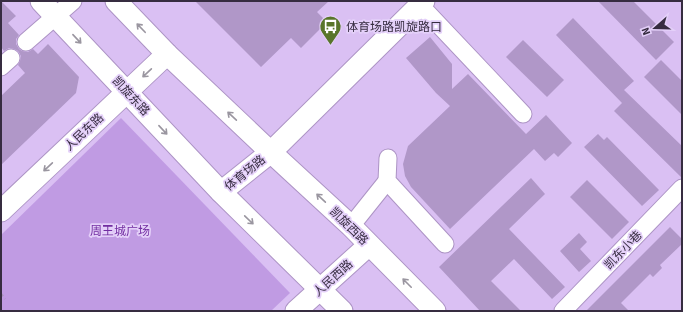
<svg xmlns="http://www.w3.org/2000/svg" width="683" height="312" font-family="'Source Sans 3','Noto Sans SC',sans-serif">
	<rect width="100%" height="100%" fill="#dac0f3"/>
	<polygon fill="#c09be3" points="121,118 290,293 271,311 1,311 1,235"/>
	<g fill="#b097c8">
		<polygon points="1,1 16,16 8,23 19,35 16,39 16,44 19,49 22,51 28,52 33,49 38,54 48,44 79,77 76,93 1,165 1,96 25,73 18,65 20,61 21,56 18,51 14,49 9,48 4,51 1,47"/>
		<polygon points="195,1 329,1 317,12 327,22 301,48 291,38 261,67"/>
		<polygon points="598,1 633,1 674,42 656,60"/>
		<polygon points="573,18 634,81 624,90 682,146 682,178 614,111 622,103 556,35"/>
		<polygon points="430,37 452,64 452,89 468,74 526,134 546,115 572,143 558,157 554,153 545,161 534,149 450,229 411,187 405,176 403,164 408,146 450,106 436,93 406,58"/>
		<polygon points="523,40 564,80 547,97 506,57"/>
		<polygon points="661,60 682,81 682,115 644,77"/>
		<polygon points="598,134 604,140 607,137 659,190 642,206 584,147"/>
		<polygon points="531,178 545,194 509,229 565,287 552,299 514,259 491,281 521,311 480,311 439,267"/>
		<polygon points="587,180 629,222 612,239 570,197"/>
		<polygon points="670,227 682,239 682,244 660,265 662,268 653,277 650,274 621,303 629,311 586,311"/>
		<polygon points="579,233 587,242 580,249 591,261 579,272 560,251"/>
	</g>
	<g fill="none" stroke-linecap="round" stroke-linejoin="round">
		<defs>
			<g id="minor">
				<polyline points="420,5 523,114"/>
				<polyline points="26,42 73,1"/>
				<polyline points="1,67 11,58"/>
				<polyline points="388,158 387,181 445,244"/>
				<polyline points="351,226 387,181"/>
				<polyline points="563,311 682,188"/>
			</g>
			<g id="major">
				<polyline points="41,1 221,192 342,311"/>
				<polyline points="116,1 167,54 261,143 351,226 435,311"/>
				<polyline points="221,192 271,152 424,1"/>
				<polyline points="1,211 167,54"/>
				<polyline points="296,311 369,245"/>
			</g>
		</defs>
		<use href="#minor" stroke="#ad94c5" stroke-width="19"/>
		<use href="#major" stroke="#ad94c5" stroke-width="23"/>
		<polyline stroke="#a893bc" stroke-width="2.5" stroke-dasharray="3 3" stroke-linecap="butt" points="1,294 5,299"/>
		<use href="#minor" stroke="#fff" stroke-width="17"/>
		<use href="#major" stroke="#fff" stroke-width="21"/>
	</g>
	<defs><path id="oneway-shaft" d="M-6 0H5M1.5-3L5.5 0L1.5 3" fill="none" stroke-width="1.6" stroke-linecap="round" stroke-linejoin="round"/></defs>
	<g stroke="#9a96a0">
		<use href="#oneway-shaft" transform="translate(141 28) rotate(-134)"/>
		<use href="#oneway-shaft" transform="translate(77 39) rotate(47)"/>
		<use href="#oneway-shaft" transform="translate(147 73) rotate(137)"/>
		<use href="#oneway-shaft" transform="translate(232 116) rotate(-137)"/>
		<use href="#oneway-shaft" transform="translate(163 130) rotate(47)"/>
		<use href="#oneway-shaft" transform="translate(48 167) rotate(137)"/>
		<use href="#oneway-shaft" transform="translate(321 198) rotate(-137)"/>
		<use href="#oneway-shaft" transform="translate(249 220) rotate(44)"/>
		<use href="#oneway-shaft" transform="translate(407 283) rotate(-135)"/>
	</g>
	<defs>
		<symbol id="bus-pin" viewBox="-11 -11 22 30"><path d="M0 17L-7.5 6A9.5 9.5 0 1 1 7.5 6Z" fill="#58752a" stroke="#e4d0f9"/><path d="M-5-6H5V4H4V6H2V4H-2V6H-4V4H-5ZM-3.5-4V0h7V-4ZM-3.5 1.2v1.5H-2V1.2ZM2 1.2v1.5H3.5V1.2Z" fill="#fff"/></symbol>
	</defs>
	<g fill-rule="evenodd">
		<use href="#bus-pin" x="318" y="14" width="25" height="34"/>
	</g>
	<g text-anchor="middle" stroke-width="3.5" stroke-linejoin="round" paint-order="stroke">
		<g font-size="12" fill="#362c40" stroke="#e4d0f9" text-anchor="start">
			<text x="346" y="31">体育场路凯旋路口</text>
		</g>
		<g font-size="12" fill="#362c40" stroke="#e4d0f9">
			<text transform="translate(131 96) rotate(47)" y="4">凯旋东路</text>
			<text transform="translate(84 132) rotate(-43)" y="4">人民东路</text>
			<text transform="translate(245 173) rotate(-39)" y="4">体育场路</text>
			<text transform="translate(349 226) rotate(44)" y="4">凯旋西路</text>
			<text transform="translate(623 250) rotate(-46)" y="4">凯东小巷</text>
			<text transform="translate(333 278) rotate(-42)" y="4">人民西路</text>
		</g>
		<g font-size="12" fill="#722da1" stroke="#e4d0f9">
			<text x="120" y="235">周王城广场</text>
		</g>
	</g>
	<rect width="683" height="312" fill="none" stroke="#362c40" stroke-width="4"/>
	<g transform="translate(655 28) rotate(250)" stroke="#e4d0f9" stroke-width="3" paint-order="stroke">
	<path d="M0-3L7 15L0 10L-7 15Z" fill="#362c40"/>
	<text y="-6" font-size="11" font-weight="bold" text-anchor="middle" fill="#362c40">N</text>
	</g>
</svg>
